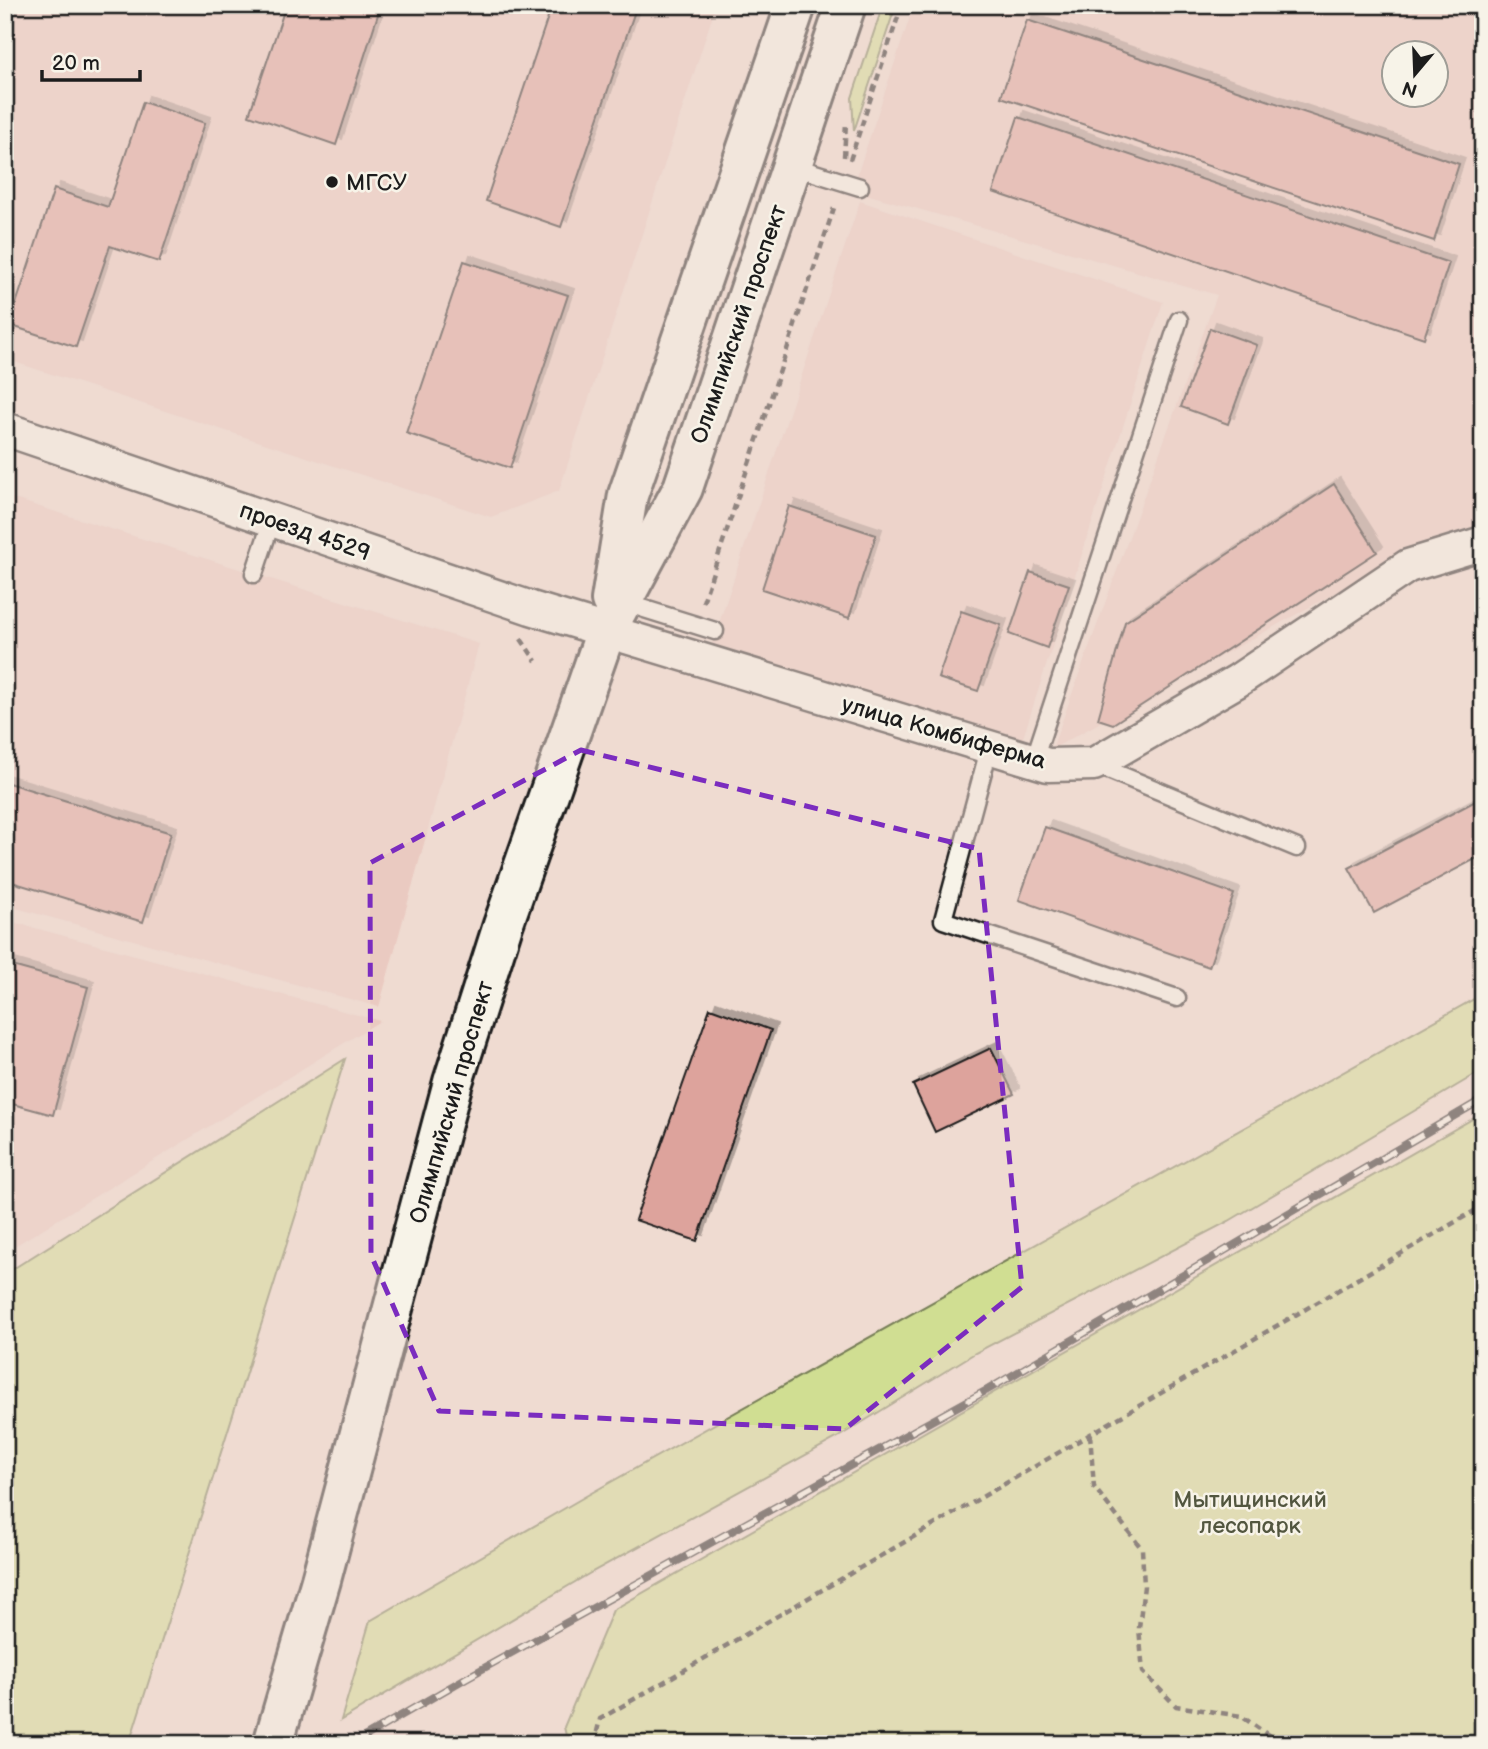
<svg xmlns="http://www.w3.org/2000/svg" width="1488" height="1749" font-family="'Balsamiq Sans',sans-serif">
	<defs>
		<filter id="shadow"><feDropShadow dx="6" dy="-6" stdDeviation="0" flood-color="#0004"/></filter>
	</defs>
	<rect width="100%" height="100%" fill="#efdbd1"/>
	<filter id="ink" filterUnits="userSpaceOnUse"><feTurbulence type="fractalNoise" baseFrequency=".0143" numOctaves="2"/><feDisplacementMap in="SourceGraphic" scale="14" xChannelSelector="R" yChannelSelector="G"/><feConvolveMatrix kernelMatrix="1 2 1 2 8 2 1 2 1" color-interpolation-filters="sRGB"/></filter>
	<g filter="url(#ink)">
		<g fill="#eacac1" fill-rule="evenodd">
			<polygon points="5,5 716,5 559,491 491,517 5,359"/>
			<path d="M 914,5 L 1483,5 L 1483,530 L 1357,581 L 1052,749 L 1217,295 L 852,190 ZM 1394,52 L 1436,52 L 1436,94 L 1394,94 Z"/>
			<polygon points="860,201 1163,302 1021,744 710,650"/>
			<polygon points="5,496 479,644 379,1007 5,905"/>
			<polygon points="5,920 380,1021 5,1252"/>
		</g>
		<g fill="#d0de92" stroke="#767d57" stroke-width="2">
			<polygon points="883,5 896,5 854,131 852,98"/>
			<polygon points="1483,994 1483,1070 1229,1221 975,1353 835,1439 592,1572 341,1720 370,1621 586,1496"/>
			<polygon points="345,1059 129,1744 5,1744 5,1274"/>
			<polygon points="1483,1113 1483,1744 568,1744 564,1727 613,1610"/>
		</g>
		<g fill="#dda39c" stroke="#1c1c1c" stroke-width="2" filter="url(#shadow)">
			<polygon points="286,5 381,5 336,145 249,115"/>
			<polygon points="552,5 637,5 561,227 486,201"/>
			<polygon points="1027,20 1459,164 1434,241 1001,97"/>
			<polygon points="143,102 205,123 159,262 110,246 76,347 9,325 54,189 108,207"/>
			<polygon points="1018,117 1449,263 1424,338 993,192"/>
			<polygon points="464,261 568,295 510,468 406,433"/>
			<polygon points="1210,328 1257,345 1228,424 1181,407"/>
			<polygon points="1334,484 1377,552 1113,724 1098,719 1125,622"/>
			<polygon points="789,506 876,535 849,618 762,589"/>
			<polygon points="1030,572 1069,585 1047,648 1009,634"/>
			<polygon points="961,611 1001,625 978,691 938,678"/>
			<polygon points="5,782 171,833 143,922 5,880"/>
			<polygon points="1483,797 1483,855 1374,913 1349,868"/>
			<polygon points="1045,827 1234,894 1209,967 1019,900"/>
			<polygon points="5,964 88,987 53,1115 5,1102"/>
			<polygon points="710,1008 771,1030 697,1241 635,1220"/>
			<polygon points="991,1048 1014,1094 935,1132 913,1085"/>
		</g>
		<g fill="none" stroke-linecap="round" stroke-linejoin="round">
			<defs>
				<g id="service">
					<polyline points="792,166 860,187"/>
					<polyline points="254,574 272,520"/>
					<polyline points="622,602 715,631"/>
					<polyline points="991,742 943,920 1177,998"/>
					<polyline points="1034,760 1179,320"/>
					<polyline points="1094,764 1297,848"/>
				</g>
				<polyline id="minor" points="5,429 531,608 1048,765 1094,764 1237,681 1408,566 1483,543"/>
				<g id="secondary">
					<polyline points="611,600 628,495 796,5"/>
					<polyline points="273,1744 321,1580 453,1082 503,925 606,631 683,488 846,5"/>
				</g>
			</defs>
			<use href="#service" stroke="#1c1c1c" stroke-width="21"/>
			<use href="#minor" stroke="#1c1c1c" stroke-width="37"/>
			<use href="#secondary" stroke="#1c1c1c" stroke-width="44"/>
			<g stroke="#1c1c1c" stroke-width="4.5" stroke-dasharray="7 5" stroke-linecap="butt">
				<polyline points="844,157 846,123"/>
				<polyline points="850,160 902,5"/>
				<polyline points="703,602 835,205"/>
				<polyline points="521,639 536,661"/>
				<polyline points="1090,1434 1094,1487 1142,1549 1144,1586 1139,1628 1143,1672 1176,1706 1241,1716 1281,1744"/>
				<polyline points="594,1744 600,1719 1483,1206"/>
				<polyline points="1262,1744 1277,1741"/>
			</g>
			<use href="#service" stroke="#f7f3e8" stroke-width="16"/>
			<use href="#minor" stroke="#f7f3e8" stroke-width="32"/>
			<use href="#secondary" stroke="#f7f3e8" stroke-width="38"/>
			<defs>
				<polyline id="rail" points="352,1744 466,1678 989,1389 1483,1099"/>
			</defs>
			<use href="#rail" stroke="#1c1c1c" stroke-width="8"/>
			<use href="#rail" stroke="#f7f3e8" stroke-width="5" stroke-dasharray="16" stroke-linecap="butt"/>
		</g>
	</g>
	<path d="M0 0H1488V1749H0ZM 581,750 L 979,849 L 1022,1287 L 845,1429 L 439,1411 L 371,1255 L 370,863 Z" fill="#efdbd1" fill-opacity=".55" fill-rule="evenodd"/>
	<path fill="none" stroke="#7b2cbf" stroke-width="5" stroke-dasharray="14 9" stroke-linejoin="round" d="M 581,750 L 979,849 L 1022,1287 L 845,1429 L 439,1411 L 371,1255 L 370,863 Z"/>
	<circle fill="#1c1c1c" stroke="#f7f3e8" stroke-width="2.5" cx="332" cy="182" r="7"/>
	<g text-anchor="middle" stroke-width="5" stroke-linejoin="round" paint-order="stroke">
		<g font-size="23" fill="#1c1c1c" stroke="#f7f3e8" text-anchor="start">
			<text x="346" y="190">МГСУ</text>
		</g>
		<g font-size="23" fill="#1c1c1c" stroke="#f7f3e8">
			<text transform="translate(738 324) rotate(-71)" y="8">Олимпийский проспект</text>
			<text transform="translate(305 531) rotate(19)" y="8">проезд 4529</text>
			<text transform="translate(944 732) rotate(16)" y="8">улица Комбиферма</text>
			<text transform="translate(451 1102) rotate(-74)" y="8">Олимпийский проспект</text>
		</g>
		<g font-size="23" fill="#52563f" stroke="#f7f3e8">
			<text x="1250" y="1507">Мытищинский<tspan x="1250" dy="26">лесопарк</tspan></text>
		</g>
	</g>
	<rect width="1488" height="1749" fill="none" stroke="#f7f3e8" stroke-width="28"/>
	<rect x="14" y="14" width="1460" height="1721" fill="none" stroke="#1c1c1c" stroke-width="2.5" filter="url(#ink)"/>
	<g transform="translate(1415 74) rotate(199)"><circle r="33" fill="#f7f3e8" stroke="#9f9d96" stroke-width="2"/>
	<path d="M0-5L12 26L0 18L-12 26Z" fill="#1c1c1c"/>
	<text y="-10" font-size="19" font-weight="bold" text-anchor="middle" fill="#1c1c1c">N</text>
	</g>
	<path d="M42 70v10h98v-10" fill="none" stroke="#1c1c1c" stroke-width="3.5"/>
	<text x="52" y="70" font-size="21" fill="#1c1c1c" stroke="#f7f3e8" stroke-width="5" paint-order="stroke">20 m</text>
</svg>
